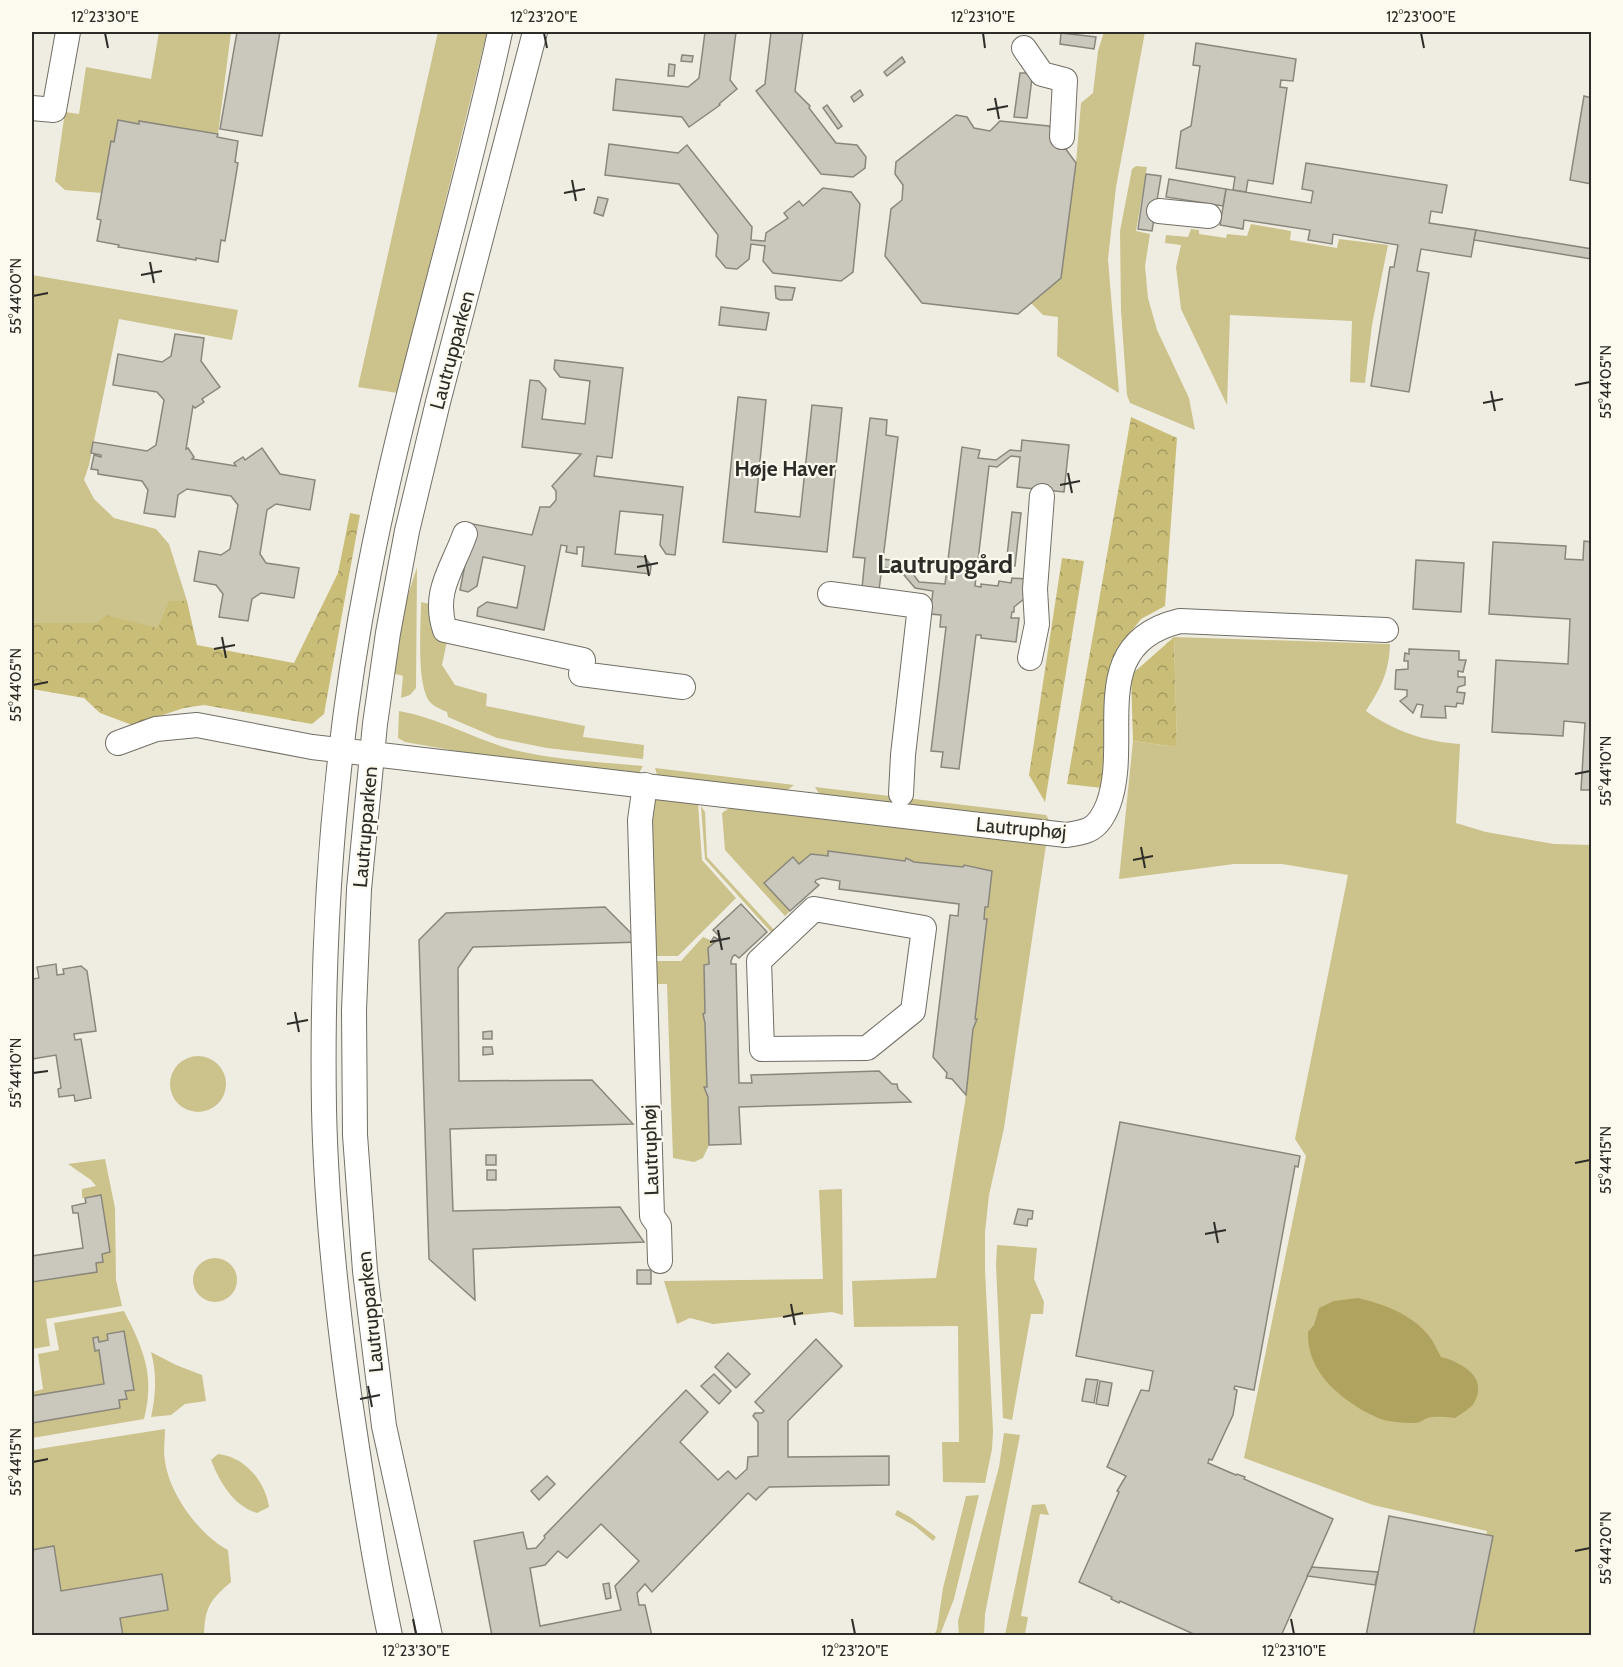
<svg xmlns="http://www.w3.org/2000/svg" width="1623" height="1667" font-family="Cabin,sans-serif">
	<defs>
		<pattern id="forest-crowns" width="20" height="18" patternUnits="userSpaceOnUse" patternTransform="scale(1.5)"><rect width="20" height="18" fill="#cabd78"/><path d="M2 6a3 3 0 1 1 6 0M12 15a3 3 0 1 1 6 0" fill="none" stroke="#a49a62"/></pattern>
	</defs>
	<rect width="100%" height="100%" fill="#efede2"/>
	<g fill="#ccc28b">
		<polygon points="159,32 231,32 218,134 139,122 139,124 118,121 114,142 111,142 102,193 65,190 55,181 65,112 79,114 86,67 151,79"/>
		<polygon points="438,32 487,32 398,393 358,387"/>
		<polygon points="1104,32 1145,32 1116,187 1108,259 1119,393 1057,356 1058,317 1043,315 1031,303 1061,278 1076,163 1081,103 1093,93 1098,51"/>
		<polygon points="1136,166 1147,167 1136,231 1150,234 1145,266 1148,298 1157,330 1189,398 1195,430 1130,403 1127,395 1121,311 1120,231 1132,169"/>
		<polygon points="1251,224 1291,231 1290,240 1337,248 1339,239 1388,245 1372,325 1365,383 1350,382 1352,321 1230,315 1227,405 1181,309 1176,267 1181,245 1165,243 1166,235 1188,237 1191,229 1199,230 1199,234 1226,238 1227,234 1247,236"/>
		<polygon points="32,275 238,310 232,340 119,319 89,465 84,480 94,499 114,518 156,529 169,544 187,601 180,601 194,664 32,622"/>
		<polygon points="417,567 416,688 410,695 401,698 403,676 392,673 399,623"/>
		<path d="M 421,602 L 434,605 L 447,641 L 442,665 L 455,685 L 487,694 L 486,706 L 585,726 L 583,737 L 644,745 L 643,759 L 547,748 L 497,738 L 448,717 L 447,712 C 441,709 434,707 430,702 C 416,685 421,625 421,602 Z"/>
		<path d="M 1174,637 L 1390,644 C 1389,673 1381,687 1366,711 C 1393,731 1427,742 1460,744 L 1456,823 L 1486,832 L 1554,844 L 1591,845 L 1591,1635 L 1471,1635 L 1487,1531 L 1373,1505 L 1244,1458 L 1306,1156 L 1295,1139 L 1348,875 L 1282,864 L 1234,864 L 1119,879 L 1133,741 L 1177,747 Z"/>
		<path d="M 399,711 C 439,718 474,739 514,750 C 555,760 600,762 643,766 L 639,773 L 485,756 L 405,742 L 398,738 Z"/>
		<polygon points="655,768 794,785 786,791 657,775"/>
		<polygon points="815,787 1046,815 1049,820 1048,824 820,795"/>
		<polygon points="657,799 698,804 702,860 736,898 678,956 654,956 652,801"/>
		<polygon points="701,806 705,812 707,857 775,931 771,934 771,932 705,859"/>
		<polygon points="729,808 1046,845 1004,1128 989,1195 985,1232 985,1270 993,1431 992,1449 985,1483 943,1482 942,1442 959,1442 958,1326 854,1327 852,1281 936,1278 965,1102 973,1029 977,1020 975,1019 984,919 985,907 988,907 992,871 914,862 906,859 905,861 829,851 828,856 811,854 799,864 793,857 765,883 790,911 785,916 725,850 722,813"/>
		<polygon points="703,937 715,942 708,948 709,964 704,965 705,1013 703,1014 705,1023 707,1087 705,1088 708,1097 709,1145 703,1158 694,1162 673,1158 667,984 654,984 654,961 681,961"/>
		<circle cx="198" cy="1084" r="28"/>
		<polygon points="105,1159 115,1208 116,1280 122,1306 46,1319 50,1346 32,1349 32,1282 97,1272 96,1263 103,1261 100,1253 100,1195 82,1198 82,1189 96,1186 91,1180 68,1164"/>
		<polygon points="842,1189 843,1315 832,1312 713,1324 690,1318 677,1324 664,1281 823,1279 819,1190"/>
		<polygon points="997,1245 1037,1248 1034,1279 1044,1302 1043,1314 1031,1314 1012,1420 1003,1418 996,1265"/>
		<circle cx="215" cy="1280" r="22"/>
		<path d="M 124,1311 C 144,1350 155,1376 144,1419 L 32,1438 L 32,1423 L 120,1408 L 119,1400 L 127,1399 L 125,1391 L 134,1390 L 124,1332 L 107,1334 L 108,1340 L 99,1342 L 98,1337 L 93,1339 L 95,1351 L 99,1350 L 104,1384 L 32,1396 L 32,1392 L 43,1389 L 38,1354 L 59,1350 L 54,1323 Z"/>
		<path d="M 151,1352 L 176,1365 L 202,1375 L 206,1401 L 185,1404 L 171,1415 L 151,1417 C 156,1395 157,1374 151,1352 Z"/>
		<path d="M 165,1429 C 165,1439 163,1451 165,1461 C 169,1493 199,1535 228,1550 L 231,1582 C 210,1600 205,1607 204,1635 L 123,1635 L 120,1618 L 168,1610 L 162,1575 L 61,1591 L 54,1547 L 32,1550 L 32,1450 Z"/>
		<polygon points="1004,1433 1020,1435 985,1614 984,1635 959,1635 958,1621 999,1467"/>
		<path d="M 218,1454 C 245,1457 265,1481 269,1507 L 257,1513 C 232,1505 220,1482 211,1460 Z"/>
		<polygon points="979,1495 954,1599 940,1635 934,1635 937,1629 943,1588 966,1496"/>
		<polygon points="1045,1504 1049,1515 1040,1514 1021,1616 1028,1617 1025,1634 1031,1635 1005,1635 1032,1505"/>
		<polygon points="897,1510 910,1517 936,1537 933,1541 915,1526 895,1515"/>
	</g>
	<g fill="url(#forest-crowns)">
		<polygon points="1131,417 1177,438 1165,606 1141,619 1115,652 1105,702 1102,788 1067,784"/>
		<polygon points="350,513 360,515 324,714 312,724 204,705 184,708 132,725 100,713 84,698 32,689 32,622 33,623 97,623 106,615 158,628 169,601 187,601 197,645 294,663 338,573"/>
		<polygon points="1062,558 1084,561 1045,802 1029,775"/>
		<polygon points="1174,637 1177,747 1133,741 1131,675"/>
	</g>
	<path fill="#b0a35f" d="M 1358,1298 C 1383,1304 1412,1314 1429,1336 C 1434,1342 1437,1350 1441,1357 C 1461,1362 1489,1377 1474,1403 C 1470,1409 1462,1413 1455,1418 C 1446,1417 1436,1416 1427,1418 C 1423,1420 1419,1423 1415,1423 C 1404,1423 1387,1422 1378,1418 C 1343,1402 1306,1373 1308,1332 L 1314,1325 L 1319,1308 L 1334,1301 Z"/>
	<g fill="#cac8bd" stroke="#89877c" stroke-width="1.5" fill-rule="evenodd">
		<polygon points="237,32 280,32 262,136 220,129"/>
		<polygon points="705,32 736,32 730,80 737,89 719,104 720,105 689,127 682,117 613,110 616,79 688,87 699,78"/>
		<polygon points="771,32 803,32 795,91 810,106 809,108 836,143 857,145 866,157 865,168 853,177 821,174 756,91 765,84"/>
		<polygon points="1061,33 1096,37 1094,49 1060,44"/>
		<polygon points="1196,43 1296,59 1293,81 1281,80 1280,87 1287,88 1273,184 1248,180 1246,192 1233,190 1235,177 1176,168 1181,131 1191,126 1200,66 1193,65"/>
		<polygon points="682,55 693,56 692,62 681,61"/>
		<polygon points="902,57 905,62 887,76 884,72"/>
		<polygon points="669,64 675,65 674,76 668,76"/>
		<polygon points="1020,73 1027,73 1032,78 1027,118 1014,117"/>
		<polygon points="860,90 863,95 854,102 851,97"/>
		<polygon points="1584,96 1592,98 1592,184 1570,180"/>
		<polygon points="827,105 842,126 838,129 823,108"/>
		<polygon points="956,115 967,117 974,128 990,131 1000,121 1049,126 1076,163 1061,278 1018,314 922,303 885,256 891,209 902,200 903,185 895,174 896,162"/>
		<polygon points="118,120 139,124 139,121 218,134 217,137 238,141 235,162 238,163 225,241 221,240 218,262 196,258 196,260 118,247 119,245 97,241 101,220 97,219 111,141 114,142"/>
		<polygon points="609,144 678,153 687,145 752,227 751,240 765,241 766,233 788,218 784,213 799,201 803,206 823,188 851,192 860,204 853,272 841,281 773,273 763,261 765,246 751,244 749,259 737,269 726,268 716,256 718,235 679,184 605,175"/>
		<polygon points="1306,163 1447,185 1442,213 1431,211 1429,223 1476,230 1471,257 1421,249 1417,271 1429,273 1409,392 1371,386 1390,267 1394,267 1398,245 1333,234 1332,244 1308,240 1310,230 1244,220 1243,229 1220,225 1226,189 1311,203 1313,191 1302,189"/>
		<polygon points="1146,174 1161,176 1152,231 1138,229"/>
		<polygon points="1169,179 1226,189 1223,206 1166,197"/>
		<polygon points="598,197 608,199 603,216 594,213"/>
		<polygon points="1476,230 1592,249 1592,259 1474,240"/>
		<polygon points="775,286 795,288 792,300 780,300 776,298"/>
		<polygon points="721,307 769,313 766,330 719,325"/>
		<polygon points="175,334 204,338 201,361 220,387 202,399 204,402 195,408 193,406 186,449 188,448 194,457 192,459 236,466 234,463 243,457 245,460 262,448 280,474 315,480 310,510 276,504 267,510 260,554 266,563 299,568 294,598 261,593 252,599 248,621 219,617 223,594 216,585 194,581 199,551 221,555 230,549 238,505 231,496 187,489 178,495 175,517 144,513 148,490 142,481 98,474 98,470 91,469 94,455 101,457 101,455 91,453 93,442 147,451 156,445 164,400 157,392 113,385 115,372 118,354 162,362 171,356"/>
		<polygon points="555,360 623,368 612,458 597,456 594,476 683,487 675,555 666,554 660,545 663,515 620,511 615,554 645,557 651,566 650,574 582,566 584,547 577,547 577,554 566,552 567,546 561,545 544,630 477,616 478,608 487,602 517,608 525,566 483,557 477,586 468,592 460,590 473,524 532,535 540,507 550,507 556,500 556,491 552,486 581,454 522,447 530,380 539,381 546,389 542,419 585,424 590,381 560,377 554,369"/>
		<polygon points="738,397 766,400 755,512 800,517 812,405 842,408 827,552 723,542"/>
		<polygon points="870,418 887,420 886,435 898,437 883,559 904,562 919,582 945,584 962,447 980,450 978,458 996,460 1010,450 1021,451 1022,440 1069,445 1064,492 1017,487 1020,457 1011,456 997,467 989,466 975,586 981,587 981,584 998,586 999,581 1011,583 1012,578 1027,579 1025,598 1014,607 1014,612 1012,612 1011,618 1019,618 1016,642 981,638 981,635 976,635 959,769 941,767 943,752 931,751 946,627 940,627 941,615 930,614 933,591 915,588 899,569 882,567 879,590 862,588 865,558 853,557"/>
		<polygon points="1012,512 1021,513 1015,566 1006,565"/>
		<polygon points="1584,541 1592,542 1592,790 1581,790 1585,723 1564,721 1563,736 1492,732 1496,660 1568,664 1570,619 1489,614 1493,542 1566,546 1565,559 1583,560"/>
		<polygon points="1416,560 1464,563 1461,612 1413,609"/>
		<polygon points="1409,649 1459,651 1459,660 1466,660 1463,672 1458,671 1458,677 1465,677 1465,685 1458,687 1457,692 1465,693 1463,704 1457,703 1456,707 1445,706 1446,718 1421,717 1423,705 1417,704 1413,713 1400,701 1407,696 1407,690 1395,689 1396,670 1408,669 1408,661 1404,661 1405,653 1409,654"/>
		<polygon points="828,851 905,861 906,858 914,862 963,867 964,865 992,871 988,907 985,907 984,919 987,919 975,1019 977,1019 973,1029 966,1095 952,1079 946,1078 947,1073 933,1057 950,915 958,916 959,904 839,889 840,881 822,878 816,880 815,882 819,885 790,911 764,883 793,857 799,864 811,854 828,856"/>
		<polygon points="741,904 767,932 739,958 735,955 733,956 731,961 731,964 736,964 739,1083 752,1083 751,1075 879,1071 892,1084 897,1084 898,1089 911,1102 739,1107 741,1144 709,1145 708,1097 704,1087 707,1087 705,1023 703,1014 705,1013 704,965 709,964 708,948 715,942 712,940 714,937 718,939 720,937 713,930"/>
		<polygon points="605,907 640,942 473,947 458,968 459,1081 592,1080 633,1124 450,1129 453,1211 620,1207 644,1242 473,1249 475,1300 429,1259 419,940 446,913"/>
		<polygon points="56,964 57,975 64,974 63,969 81,966 87,971 96,1031 74,1034 75,1040 81,1039 91,1098 75,1101 74,1095 59,1097 58,1089 61,1088 56,1055 32,1059 32,970 33,979 39,978 37,967"/>
		<polygon points="492,1031 492,1039 483,1039 483,1032"/>
		<polygon points="483,1047 492,1047 493,1054 483,1055"/>
		<polygon points="1120,1122 1300,1156 1298,1167 1295,1166 1254,1390 1235,1386 1234,1389 1237,1390 1233,1415 1212,1460 1209,1459 1208,1463 1236,1475 1237,1474 1245,1477 1244,1479 1333,1519 1281,1636 1198,1636 1120,1601 1119,1603 1111,1599 1112,1597 1079,1582 1119,1492 1117,1491 1126,1476 1107,1467 1141,1390 1149,1391 1153,1371 1076,1356"/>
		<rect x="486" y="1155" width="10" height="10"/>
		<rect x="487" y="1170" width="9" height="10"/>
		<polygon points="101,1195 110,1252 102,1254 103,1262 96,1263 97,1272 32,1282 32,1256 83,1248 78,1213 73,1213 72,1206 86,1203 85,1198"/>
		<polygon points="1018,1209 1033,1211 1032,1219 1028,1219 1027,1226 1014,1224"/>
		<rect x="637" y="1270" width="14" height="14"/>
		<polygon points="124,1331 134,1390 125,1391 127,1399 119,1400 120,1408 32,1423 32,1396 104,1384 99,1350 95,1351 93,1338 98,1337 99,1342 108,1340 107,1334"/>
		<path d="M 816,1339 L 842,1366 L 788,1421 L 788,1457 L 889,1456 L 889,1485 L 769,1487 L 756,1500 L 748,1493 L 652,1592 L 645,1584 L 637,1593 L 639,1605 L 645,1605 L 652,1636 L 492,1636 L 474,1541 L 523,1532 L 527,1549 L 536,1548 L 545,1538 L 544,1536 L 686,1390 L 708,1412 L 680,1442 L 718,1480 L 728,1471 L 736,1479 L 747,1469 L 748,1457 L 758,1456 L 758,1422 L 753,1416 L 755,1413 L 762,1413 L 764,1411 L 755,1402 ZM 601,1524 L 639,1561 L 615,1586 L 621,1610 L 540,1626 L 530,1568 L 545,1565 L 558,1551 L 567,1558 Z"/>
		<polygon points="728,1353 750,1374 736,1388 715,1367"/>
		<polygon points="714,1374 731,1391 719,1404 701,1386"/>
		<polygon points="1086,1379 1098,1380 1094,1403 1082,1401"/>
		<polygon points="1100,1381 1112,1383 1108,1406 1096,1404"/>
		<polygon points="547,1476 555,1484 539,1500 531,1491"/>
		<polygon points="1389,1516 1493,1536 1473,1636 1366,1636"/>
		<polygon points="54,1546 61,1591 162,1574 168,1610 120,1618 123,1636 32,1636 32,1550"/>
		<polygon points="1312,1567 1378,1572 1375,1585 1307,1576"/>
		<polygon points="609,1583 611,1598 606,1599 603,1584"/>
	</g>
	<g fill="none" stroke-linecap="round" stroke-linejoin="round">
		<defs>
			<g id="minor">
				<polyline points="1024,48 1042,74 1065,80 1062,137"/>
				<polyline points="32,108 54,110 68,32"/>
				<polyline points="1159,211 1209,216"/>
				<path d="M 465,534 C 453,568 432,592 445,630 L 583,660 L 581,674 L 683,687"/>
				<polyline points="830,594 920,606 903,755 901,794"/>
				<polyline points="1030,658 1037,624 1035,589 1042,496"/>
				<path d="M 118,743 L 156,729 L 197,725 L 312,747 L 1066,835 C 1073,834 1081,833 1088,830 C 1098,826 1104,815 1108,805 C 1133,739 1083,644 1180,621 L 1386,630"/>
				<polyline points="645,785 640,820 651,1184 652,1216 659,1226 660,1261"/>
				<polygon points="814,909 924,928 913,1011 867,1048 762,1049 759,961"/>
				<path d="M 390,1636 C 373,1555 361,1475 349,1394 C 336,1299 326,1204 324,1109 C 321,928 334,749 369,572 C 404,390 461,213 500,32"/>
				<polyline points="430,1636 384,1426 365,1271 355,1135 354,1010 359,889 375,724 388,633 407,531 438,402 535,32"/>
			</g>
		</defs>
		<use href="#minor" stroke="#716f65" stroke-width="26"/>
		<use href="#minor" stroke="#fff" stroke-width="24"/>
	</g>
	<path fill="none" stroke="#2d2c28" stroke-width="2" d="M 105,33 L 108,48M 544,33 L 547,48M 983,33 L 985,48M 1421,33 L 1424,48M 995,98 L 999,119M 987,110 L 1008,106M 572,180 L 576,201M 564,193 L 585,189M 150,262 L 154,283M 141,275 L 162,271M 33,296 L 48,293M 1575,385 L 1590,382M 1491,391 L 1495,411M 1483,403 L 1503,399M 1068,473 L 1072,493M 1060,485 L 1080,481M 645,555 L 649,576M 637,567 L 658,563M 222,637 L 226,658M 214,649 L 235,645M 33,685 L 48,682M 1575,774 L 1590,771M 1141,847 L 1145,868M 1133,860 L 1153,856M 718,930 L 722,950M 710,942 L 730,938M 295,1012 L 299,1032M 287,1024 L 308,1020M 33,1073 L 48,1071M 1575,1163 L 1590,1160M 1214,1222 L 1218,1243M 1205,1234 L 1226,1230M 791,1304 L 795,1325M 783,1317 L 803,1313M 368,1386 L 372,1407M 360,1399 L 380,1395M 33,1462 L 48,1459M 1575,1551 L 1590,1548M 413,1619 L 416,1634M 852,1619 L 855,1634M 1291,1619 L 1294,1634"/>
	<g text-anchor="middle" stroke-width="4.5" stroke-linejoin="round" paint-order="stroke">
		<g font-size="20" fill="#2d2c28" stroke="#fcfaef">
			<text transform="translate(452 350) rotate(-75)" y="7">Lautrupparken</text>
			<text transform="translate(365 827) rotate(-85)" y="7">Lautrupparken</text>
			<text transform="translate(1021 828) rotate(5)" y="7">Lautruphøj</text>
			<text transform="translate(650 1150) rotate(-92)" y="7">Lautruphøj</text>
			<text transform="translate(370 1312) rotate(-96)" y="7">Lautrupparken</text>
		</g>
		<g font-size="21" font-weight="bold" fill="#2d2c28" stroke="#fcfaef">
			<text x="785" y="476">Høje Haver</text>
		</g>
		<g font-size="26" font-weight="bold" fill="#2d2c28" stroke="#fcfaef">
			<text x="945" y="573">Lautrupgård</text>
		</g>
	</g>
	<rect width="1623" height="1667" fill="none" stroke="#fcfaef" stroke-width="66"/>
	<rect x="33" y="33" width="1557" height="1601" fill="none" stroke="#2d2c28" stroke-width="2"/>
	<g font-size="15" text-anchor="middle" fill="#2d2c28">
		<text x="105" y="22">12°23'30"E</text>
		<text x="544" y="22">12°23'20"E</text>
		<text x="983" y="22">12°23'10"E</text>
		<text x="1421" y="22">12°23'00"E</text>
		<text transform="translate(16 296) rotate(-90)" y="5">55°44'00"N</text>
		<text transform="translate(1606 382) rotate(-90)" y="5">55°44'05"N</text>
		<text transform="translate(16 685) rotate(-90)" y="5">55°44'05"N</text>
		<text transform="translate(1606 771) rotate(-90)" y="5">55°44'10"N</text>
		<text transform="translate(16 1073) rotate(-90)" y="5">55°44'10"N</text>
		<text transform="translate(1606 1160) rotate(-90)" y="5">55°44'15"N</text>
		<text transform="translate(16 1462) rotate(-90)" y="5">55°44'15"N</text>
		<text transform="translate(1606 1548) rotate(-90)" y="5">55°44'20"N</text>
		<text x="416" y="1656">12°23'30"E</text>
		<text x="855" y="1656">12°23'20"E</text>
		<text x="1294" y="1656">12°23'10"E</text>
	</g>
</svg>
